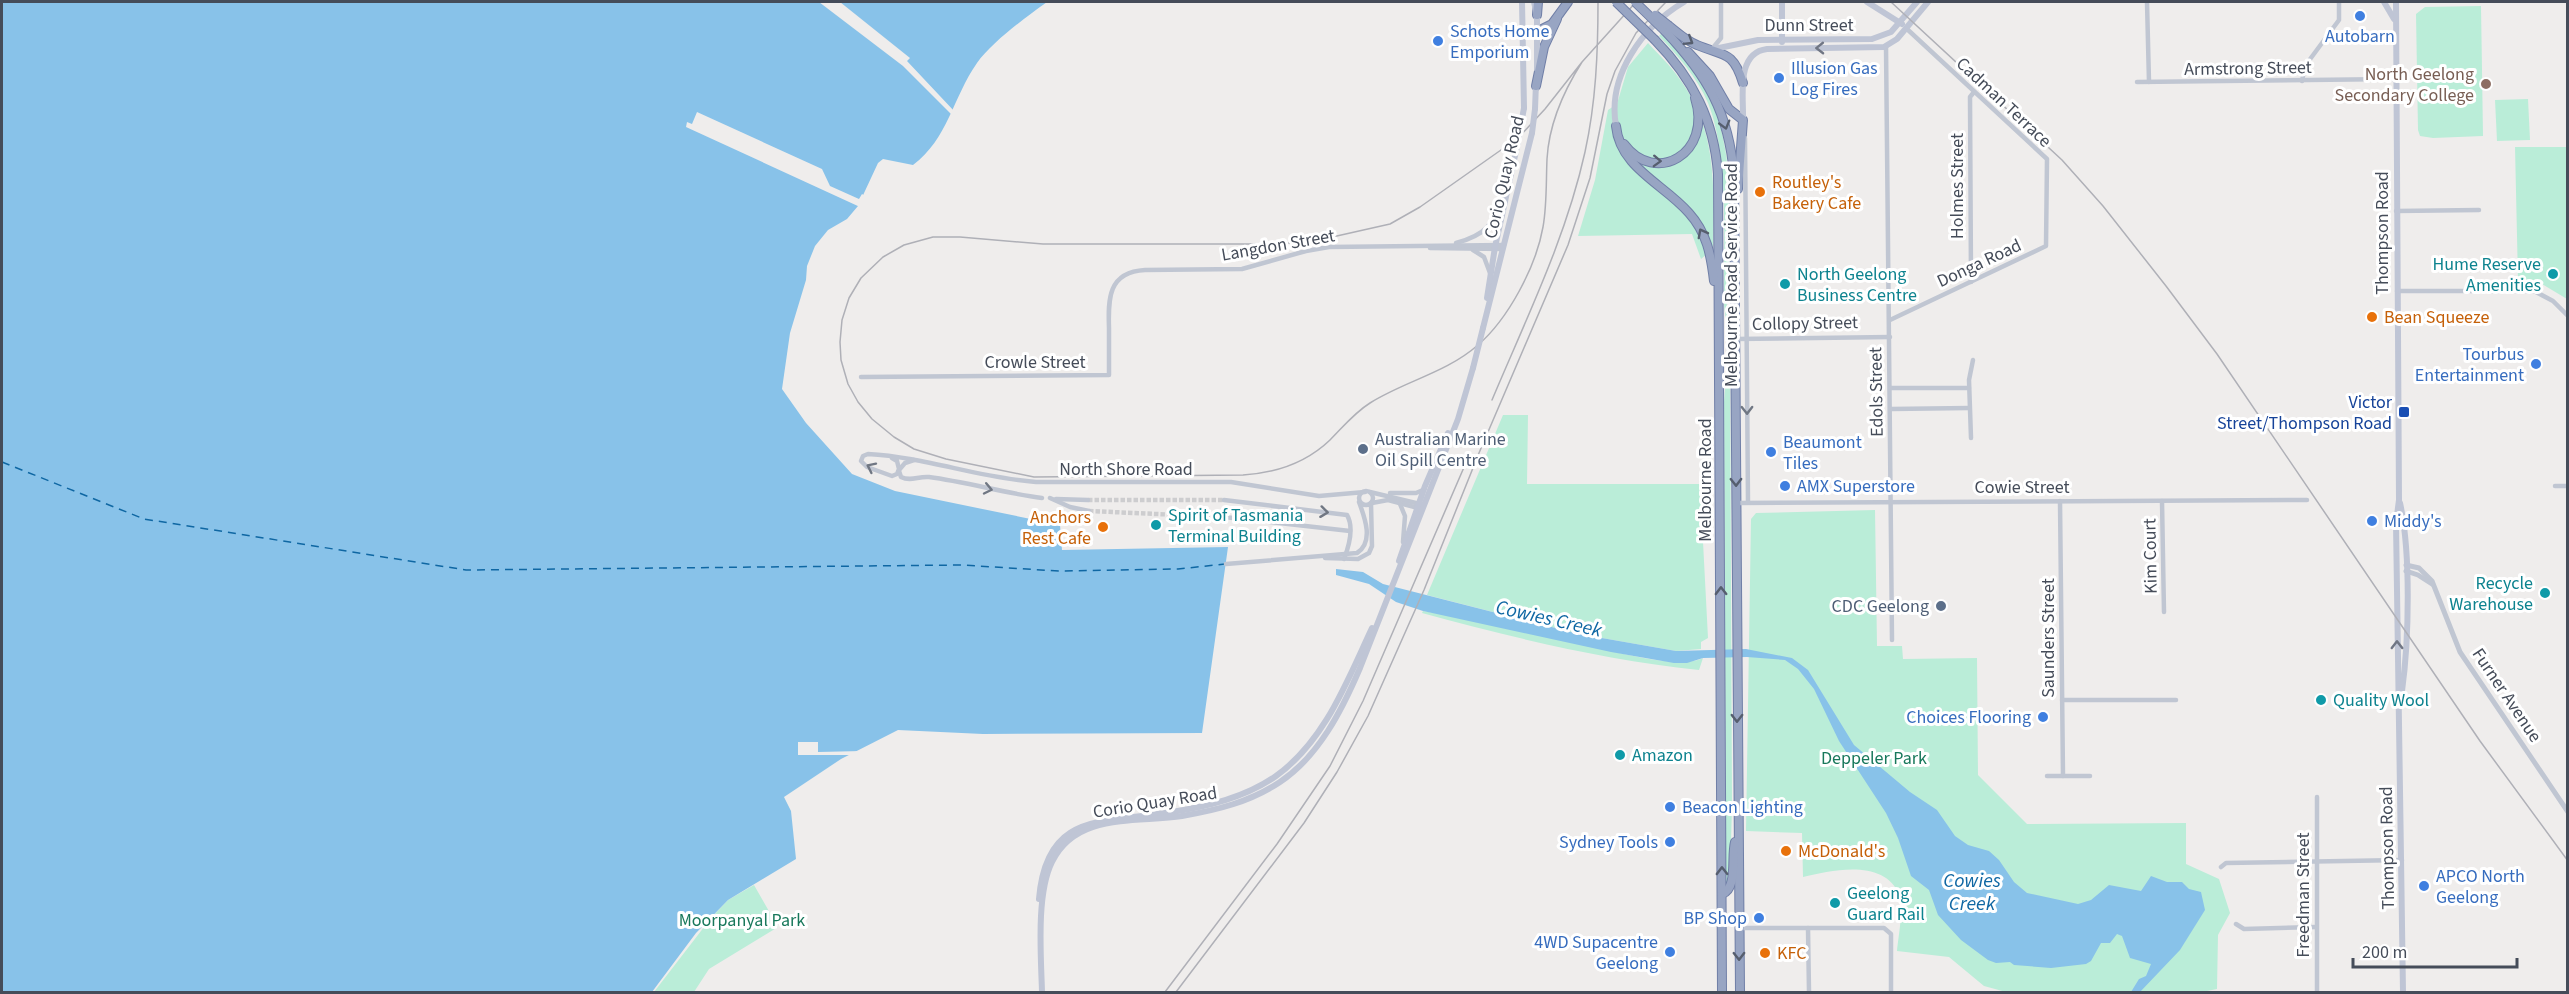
<svg xmlns="http://www.w3.org/2000/svg" width="2569" height="994" font-family="'Source Sans 3',sans-serif">
	<rect width="100%" height="100%" fill="#efedec"/>
	<g fill="#baedd8">
		<polygon points="2481,6 2483,136 2433,138 2420,136 2418,130 2416,14 2425,7"/>
		<path d="M 1661,34 C 1744,103 1731,205 1727,301 C 1726,310 1728,320 1727,328 L 1724,305 C 1723,245 1730,158 1708,103 C 1697,77 1678,56 1659,36 Z"/>
		<path d="M 1648,43 C 1657,53 1668,63 1676,74 C 1718,128 1714,185 1713,249 L 1701,259 L 1692,234 L 1578,236 L 1595,180 L 1608,110 L 1617,104 L 1628,67 Z"/>
		<polygon points="2528,99 2530,140 2497,141 2495,100"/>
		<polygon points="2515,147 2567,147 2567,299 2542,284 2518,280"/>
		<polygon points="1728,347 1730,356 1732,806 1730,880 1726,888 1724,402"/>
		<polygon points="1503,415 1528,415 1527,484 1700,484 1708,638 1701,642 1701,649 1676,651 1579,634 1427,595"/>
		<path d="M 1875,510 L 1877,646 L 1902,646 L 1903,659 L 1977,658 L 1978,775 L 2027,824 L 2186,823 L 2186,864 L 2219,879 L 2230,913 L 2218,935 L 2217,989 L 2202,992 L 2006,992 L 1984,986 L 1949,957 L 1897,951 C 1898,939 1904,906 1900,896 C 1885,858 1833,870 1803,877 L 1802,833 L 1746,831 L 1751,519 L 1756,513 Z"/>
		<path d="M 1423,611 C 1473,619 1522,632 1572,642 C 1602,648 1677,671 1703,658 L 1699,670 C 1606,660 1513,638 1422,613 Z"/>
		<polygon points="754,885 778,927 709,969 694,992 654,992 711,918 728,900"/>
	</g>
	<g fill="#88c2e9">
		<path d="M 2,2 L 1047,2 C 1026,17 992,42 977,63 C 953,97 948,139 913,165 L 883,159 L 878,163 L 858,206 L 847,219 L 828,230 L 815,246 L 807,266 L 806,280 L 790,333 L 782,389 L 806,423 L 852,474 L 895,491 L 1060,525 L 1062,550 L 1228,547 L 1202,733 L 983,734 L 898,730 L 841,759 L 784,797 L 791,811 L 796,859 L 728,900 L 696,933 L 652,992 L 2,992 Z"/>
		<polygon points="1336,569 1363,572 1383,584 1579,634 1676,651 1746,649 1792,658 1808,670 1854,745 1910,792 1937,810 1955,836 1968,845 1989,851 1999,860 2014,882 2027,893 2078,904 2091,900 2109,885 2141,891 2151,876 2167,882 2182,882 2189,889 2201,892 2205,910 2180,950 2140,992 2131,992 2139,979 2146,976 2151,964 2130,958 2122,936 2117,934 2110,943 2101,943 2091,961 2086,964 2051,968 2014,965 2010,962 1996,963 1988,960 1961,940 1938,915 1929,890 1911,876 1898,838 1886,813 1839,741 1814,689 1798,669 1785,660 1747,657 1703,658 1687,663 1674,663 1611,652 1423,611 1396,602 1369,584 1336,575"/>
	</g>
	<g fill="#efedec">
		<polygon points="819,2 840,2 910,58 907,61 955,112 953,116 903,66"/>
		<polygon points="697,112 822,169 830,186 859,199 862,194 865,196 860,207 686,127 687,122 692,124"/>
		<polygon points="798,742 818,742 818,752 862,751 855,755 798,755"/>
	</g>
	<g fill="none" stroke-linecap="round" stroke-linejoin="round">
		<polyline stroke="#0f67a3" stroke-width="1.5" stroke-dasharray="8 6" stroke-linecap="butt" points="2,462 144,519 466,570 961,565 1059,571 1178,569 1225,564"/>
		<g stroke="#cdcdcf" stroke-width="4.5" stroke-dasharray="4.5 2" stroke-linecap="butt">
			<polyline points="1088,500 1224,500"/>
			<polyline points="1089,511 1224,517"/>
		</g>
		<defs>
			<g id="trunk">
				<polyline points="1537,15 1538,2"/>
				<path d="M 1669,26 C 1678,33 1686,41 1697,45 C 1723,56 1733,50 1743,83"/>
				<polyline points="1538,31 1552,24 1568,2"/>
				<path d="M 1665,31 C 1707,75 1729,113 1734,175 L 1740,992"/>
				<path d="M 1655,40 C 1693,79 1714,120 1718,174 L 1722,992"/>
				<polyline points="1688,52 1710,76 1729,109 1743,120 1738,189"/>
				<polyline points="1536,86 1544,47 1557,19"/>
				<path d="M 1616,126 C 1620,168 1664,184 1689,213 C 1707,233 1711,255 1714,281"/>
				<path d="M 1624,144 C 1655,186 1713,154 1695,98"/>
				<path d="M 1722,894 C 1738,888 1731,857 1735,842"/>
			</g>
		</defs>
		<use href="#trunk" stroke="#707fa7" stroke-width="10"/>
		<g stroke="#c0c6d2" stroke-width="4.5">
			<polyline points="2147,2 2149,82"/>
			<polyline points="1886,46 1892,640"/>
			<polyline points="1712,49 1721,38 1721,2"/>
			<polyline points="2302,81 2305,66 2339,20 2339,2"/>
			<polyline points="2137,82 2396,79"/>
			<polyline points="1745,138 1748,502"/>
			<polyline points="2396,211 2479,210"/>
			<path d="M 1456,243 C 1486,235 1494,224 1504,195"/>
			<polyline points="1430,248 1503,249"/>
			<polyline points="1473,250 1484,257 1490,273"/>
			<polyline points="1971,282 1970,97 1974,92"/>
			<polyline points="2397,291 2534,291 2553,301 2568,316"/>
			<polyline points="1890,320 2046,246 2047,159 1907,29"/>
			<polyline points="1735,339 1890,337"/>
			<path d="M 861,377 L 1109,375 C 1109,360 1109,344 1109,328 C 1108,299 1108,272 1145,270 L 1242,269 L 1306,251 L 1329,247 L 1504,245"/>
			<polyline points="1891,388 1969,388"/>
			<polyline points="1891,409 1969,408"/>
			<polyline points="1971,438 1969,380 1973,360"/>
			<path d="M 892,458 L 897,461 L 899,469 L 897,474 L 892,476 L 867,467 L 861,461 L 863,456 L 868,454 C 925,457 979,478 1036,482 L 1231,482 L 1319,496 L 1365,492"/>
			<polyline points="899,470 905,463 914,460"/>
			<path d="M 899,471 L 901,477 C 911,482 918,476 929,477 C 967,482 1004,493 1042,498"/>
			<polyline points="2555,486 2568,486"/>
			<circle cx="1366" cy="498" r="7"/>
			<polyline points="1370,492 1420,504"/>
			<polyline points="1390,493 1416,493 1423,490"/>
			<polyline points="1050,498 1070,507 1089,511"/>
			<polyline points="1056,499 1088,500"/>
			<path d="M 1224,500 L 1347,515 C 1354,527 1349,546 1344,559"/>
			<polyline points="2060,501 2063,776"/>
			<polyline points="2162,501 2164,612"/>
			<polyline points="1372,503 1388,500 1418,508"/>
			<polyline points="1737,503 2307,500"/>
			<polyline points="1400,504 1405,516 1403,542"/>
			<polyline points="1224,517 1350,531"/>
			<polyline points="1325,558 1358,559 1369,553 1372,546 1371,503"/>
			<path d="M 1226,564 L 1357,553 C 1374,542 1365,518 1359,502"/>
			<polyline points="2062,700 2176,700"/>
			<polyline points="2047,776 2090,776"/>
			<polyline points="2317,797 2317,992"/>
			<polyline points="2221,867 2226,863 2402,860"/>
			<polyline points="2236,924 2244,929 2316,927"/>
			<polyline points="1739,928 1884,928 1891,934 1891,992"/>
			<polyline points="1808,928 1809,992"/>
		</g>
		<g stroke="#c0c6d2" stroke-width="5">
			<polyline points="2406,565 2419,568 2432,581 2460,652 2568,812"/>
			<polyline points="2406,571 2418,575 2432,584"/>
		</g>
		<g stroke="#bfc5d5" stroke-width="6">
			<polyline points="1522,2 1524,108"/>
			<polyline points="1534,2 1537,15 1537,69"/>
			<polyline points="1782,2 1782,42"/>
			<polyline points="1867,2 1902,24"/>
			<polyline points="2384,2 2394,19"/>
			<polyline points="2396,2 2399,500 2396,523 2403,992"/>
			<polyline points="1714,49 1758,40 1872,39 1891,32 1917,2"/>
			<polyline points="1535,109 1536,83"/>
			<path d="M 1743,120 C 1744,98 1735,53 1767,49 L 1884,47 L 1897,39 L 1928,2"/>
			<path d="M 1616,126 C 1607,76 1642,27 1684,2"/>
			<polyline points="1487,298 1495,247 1516,151"/>
			<polyline points="1483,328 1532,133"/>
			<path d="M 2400,503 C 2411,553 2409,640 2402,691"/>
			<polyline points="1399,561 1425,486 1448,433"/>
			<path d="M 1039,899 C 1046,813 1100,823 1165,813 C 1203,808 1245,798 1276,776 C 1325,741 1347,681 1372,628"/>
			<path d="M 1042,992 C 1041,956 1036,894 1052,862 C 1076,812 1137,823 1182,816 C 1217,810 1250,802 1280,782 C 1319,756 1342,710 1360,668 L 1458,419 L 1473,368"/>
		</g>
		<use href="#trunk" stroke="#98a5c3" stroke-width="8"/>
		<g stroke="#afb0b7" stroke-width="1.5">
			<polyline points="1891,2 2062,160 2103,206 2166,286 2217,354 2480,741 2568,861"/>
			<path d="M 1582,62 C 1563,92 1549,123 1547,159 C 1546,182 1547,205 1543,227 C 1536,267 1508,319 1478,345 C 1446,373 1405,381 1370,403 C 1354,413 1343,427 1330,440 C 1306,463 1276,473 1243,475 L 1034,477 L 946,459 L 914,449 L 894,437 L 872,419 L 858,402 L 848,384 L 841,360 L 840,342 L 842,320 L 849,298 L 861,278 L 883,257 L 904,245 L 933,237 L 960,237 L 1043,244 L 1281,244 L 1319,240 L 1390,224 L 1420,207 L 1518,138 L 1545,109 L 1582,62 L 1636,2"/>
			<path d="M 1492,400 C 1526,319 1566,238 1585,152 C 1596,102 1598,52 1598,2"/>
			<polyline points="1165,992 1277,844 1330,766 1363,701 1468,458"/>
			<polyline points="1176,992 1304,823 1337,772 1368,716 1424,590 1479,453 1568,245 1590,178 1607,94 1615,71 1636,33 1666,2"/>
		</g>
		<defs>
			<g id="trunk-bridge">
				<polyline points="1616,2 1655,40"/>
				<polyline points="1635,2 1665,31"/>
				<polyline points="1655,15 1669,26"/>
			</g>
		</defs>
		<use href="#trunk-bridge" stroke="#707fa7" stroke-width="10" stroke-linecap="butt"/>
		<g stroke="#bfc5d5" stroke-width="6">
			<polyline points="1532,133 1535,109"/>
			<polyline points="1516,151 1524,108"/>
			<polyline points="1473,368 1483,328"/>
		</g>
		<use href="#trunk-bridge" stroke="#98a5c3" stroke-width="8"/>
	</g>
	<defs><path id="oneway-chevron" d="M-2-3.5L2.5 0L-2 3.5" fill="none" stroke-width="1.6" stroke-linecap="round" stroke-linejoin="round" transform="scale(1.5)"/></defs>
	<g stroke="#565e6e">
		<use href="#oneway-chevron" transform="translate(1689 41) rotate(32)"/>
		<use href="#oneway-chevron" transform="translate(1725 125) rotate(74)"/>
		<use href="#oneway-chevron" transform="translate(1657 161) rotate(2)"/>
		<use href="#oneway-chevron" transform="translate(1702 233) rotate(-118)"/>
		<use href="#oneway-chevron" transform="translate(1736 482) rotate(89)"/>
		<use href="#oneway-chevron" transform="translate(1721 591) rotate(-91)"/>
		<use href="#oneway-chevron" transform="translate(1737 718) rotate(90)"/>
		<use href="#oneway-chevron" transform="translate(1722 871) rotate(-91)"/>
		<use href="#oneway-chevron" transform="translate(1739 956) rotate(89)"/>
	</g>
	<g stroke="#707684">
		<use href="#oneway-chevron" transform="translate(1820 48) rotate(179)"/>
		<use href="#oneway-chevron" transform="translate(2397 645) rotate(-90)"/>
	</g>
	<g stroke="#707783">
		<use href="#oneway-chevron" transform="translate(1747 410) rotate(89)"/>
		<use href="#oneway-chevron" transform="translate(871 467) rotate(-154)"/>
		<use href="#oneway-chevron" transform="translate(988 489) rotate(12)"/>
		<use href="#oneway-chevron" transform="translate(1324 512) rotate(7)"/>
	</g>
	<g fill="#3f7fe0" stroke="#fff" stroke-width="2">
		<circle cx="2360" cy="16" r="6"/>
		<circle cx="1438" cy="41" r="6"/>
		<circle cx="1779" cy="78" r="6"/>
		<circle cx="2536" cy="364" r="6"/>
		<circle cx="1771" cy="452" r="6"/>
		<circle cx="1785" cy="486" r="6"/>
		<circle cx="2372" cy="521" r="6"/>
		<circle cx="2043" cy="717" r="6"/>
		<circle cx="1670" cy="807" r="6"/>
		<circle cx="1670" cy="842" r="6"/>
		<circle cx="2424" cy="886" r="6"/>
		<circle cx="1759" cy="918" r="6"/>
		<circle cx="1670" cy="952" r="6"/>
	</g>
	<circle fill="#8d6e63" stroke="#fff" stroke-width="2" cx="2486" cy="84" r="6"/>
	<g fill="#e8710a" stroke="#fff" stroke-width="2">
		<circle cx="1760" cy="192" r="6"/>
		<circle cx="2372" cy="317" r="6"/>
		<circle cx="1103" cy="527" r="6"/>
		<circle cx="1786" cy="851" r="6"/>
		<circle cx="1765" cy="953" r="6"/>
	</g>
	<g fill="#0f9aa8" stroke="#fff" stroke-width="2">
		<circle cx="2553" cy="274" r="6"/>
		<circle cx="1785" cy="284" r="6"/>
		<circle cx="1156" cy="525" r="6"/>
		<circle cx="2545" cy="593" r="6"/>
		<circle cx="2321" cy="700" r="6"/>
		<circle cx="1620" cy="755" r="6"/>
		<circle cx="1835" cy="903" r="6"/>
	</g>
	<rect fill="#1a4fb4" stroke="#fff" stroke-width="2" x="2398" y="406" width="12" height="12" rx="3"/>
	<g fill="#5c6f8a" stroke="#fff" stroke-width="2">
		<circle cx="1363" cy="449" r="6"/>
		<circle cx="1941" cy="606" r="6"/>
	</g>
	<g text-anchor="middle" stroke-width="6" stroke-linejoin="round" paint-order="stroke">
		<g font-size="18" fill="#454c59" stroke="#fff">
			<text x="1809" y="31">Dunn Street</text>
			<text transform="translate(2248 68) rotate(-1)" y="6">Armstrong Street</text>
			<text transform="translate(2004 102) rotate(43)" y="6">Cadman Terrace</text>
			<text transform="translate(1504 177) rotate(-77)" y="6">Corio Quay Road</text>
			<text transform="translate(1957 186) rotate(-90)" y="6">Holmes Street</text>
			<text transform="translate(2382 233) rotate(-90)" y="6">Thompson Road</text>
			<text transform="translate(1278 245) rotate(-10)" y="6">Langdon Street</text>
			<text transform="translate(1979 263) rotate(-25)" y="6">Donga Road</text>
			<text transform="translate(1731 275) rotate(-90)" y="6">Melbourne Road Service Road</text>
			<text transform="translate(1805 323) rotate(-1)" y="6">Collopy Street</text>
			<text x="1035" y="368">Crowle Street</text>
			<text transform="translate(1876 392) rotate(-91)" y="6">Edols Street</text>
			<text x="1126" y="475">North Shore Road</text>
			<text transform="translate(1705 480) rotate(-90)" y="6">Melbourne Road</text>
			<text x="2022" y="493">Cowie Street</text>
			<text transform="translate(2150 556) rotate(-91)" y="6">Kim Court</text>
			<text transform="translate(2048 638) rotate(-90)" y="6">Saunders Street</text>
			<text transform="translate(2507 695) rotate(56)" y="6">Furner Avenue</text>
			<text transform="translate(1155 802) rotate(-9)" y="6">Corio Quay Road</text>
			<text transform="translate(2387 848) rotate(-91)" y="6">Thompson Road</text>
			<text transform="translate(2303 895) rotate(-90)" y="6">Freedman Street</text>
		</g>
		<g font-size="18" fill="#366cbe" stroke="#fff" text-anchor="start">
			<text x="1450" y="37">Schots Home<tspan x="1450" dy="21">Emporium</tspan></text>
			<text x="2360" y="42" text-anchor="middle">Autobarn</text>
			<text x="1791" y="74">Illusion Gas<tspan x="1791" dy="21">Log Fires</tspan></text>
			<text x="2524" y="360" text-anchor="end">Tourbus<tspan x="2524" dy="21">Entertainment</tspan></text>
			<text x="1783" y="448">Beaumont<tspan x="1783" dy="21">Tiles</tspan></text>
			<text x="1797" y="492">AMX Superstore</text>
			<text x="2384" y="527">Middy's</text>
			<text x="2031" y="723" text-anchor="end">Choices Flooring</text>
			<text x="1682" y="813">Beacon Lighting</text>
			<text x="1658" y="848" text-anchor="end">Sydney Tools</text>
			<text x="2436" y="882">APCO North<tspan x="2436" dy="21">Geelong</tspan></text>
			<text x="1747" y="924" text-anchor="end">BP Shop</text>
			<text x="1658" y="948" text-anchor="end">4WD Supacentre<tspan x="1658" dy="21">Geelong</tspan></text>
		</g>
		<g font-size="18" fill="#785e54" stroke="#fff" text-anchor="end">
			<text x="2474" y="80">North Geelong<tspan x="2474" dy="21">Secondary College</tspan></text>
		</g>
		<g font-size="18" fill="#c56008" stroke="#fff" text-anchor="start">
			<text x="1772" y="188">Routley's<tspan x="1772" dy="21">Bakery Cafe</tspan></text>
			<text x="2384" y="323">Bean Squeeze</text>
			<text x="1091" y="523" text-anchor="end">Anchors<tspan x="1091" dy="21">Rest Cafe</tspan></text>
			<text x="1798" y="857">McDonald's</text>
			<text x="1777" y="959">KFC</text>
		</g>
		<g font-size="18" fill="#0d838f" stroke="#fff" text-anchor="start">
			<text x="2541" y="270" text-anchor="end">Hume Reserve<tspan x="2541" dy="21">Amenities</tspan></text>
			<text x="1797" y="280">North Geelong<tspan x="1797" dy="21">Business Centre</tspan></text>
			<text x="1168" y="521">Spirit of Tasmania<tspan x="1168" dy="21">Terminal Building</tspan></text>
			<text x="2533" y="589" text-anchor="end">Recycle<tspan x="2533" dy="21">Warehouse</tspan></text>
			<text x="2333" y="706">Quality Wool</text>
			<text x="1632" y="761">Amazon</text>
			<text x="1847" y="899">Geelong<tspan x="1847" dy="21">Guard Rail</tspan></text>
		</g>
		<g font-size="18" fill="#164399" stroke="#fff" text-anchor="end">
			<text x="2392" y="408">Victor<tspan x="2392" dy="21">Street/Thompson Road</tspan></text>
		</g>
		<g font-size="18" fill="#4e5e75" stroke="#fff" text-anchor="start">
			<text x="1375" y="445">Australian Marine<tspan x="1375" dy="21">Oil Spill Centre</tspan></text>
			<text x="1929" y="612" text-anchor="end">CDC Geelong</text>
		</g>
		<g font-size="18" fill="#18785b" stroke="#fff">
			<text x="1874" y="764">Deppeler Park</text>
			<text x="742" y="926">Moorpanyal Park</text>
		</g>
		<g font-size="20" font-style="italic" fill="#0f67a3" stroke="#fff">
			<text transform="translate(1549 618) rotate(13)" y="7">Cowies Creek</text>
			<text x="1972" y="887">Cowies<tspan x="1972" dy="23">Creek</tspan></text>
		</g>
	</g>
	<rect width="2569" height="994" fill="none" stroke="#454c59" stroke-width="6"/>
	<path d="M2353 958v9h164v-9" fill="none" stroke="#454c59" stroke-width="3"/>
	<text x="2362" y="958" font-size="18" fill="#454c59" stroke="#ffffff" stroke-width="4.5" paint-order="stroke">200 m</text>
</svg>
